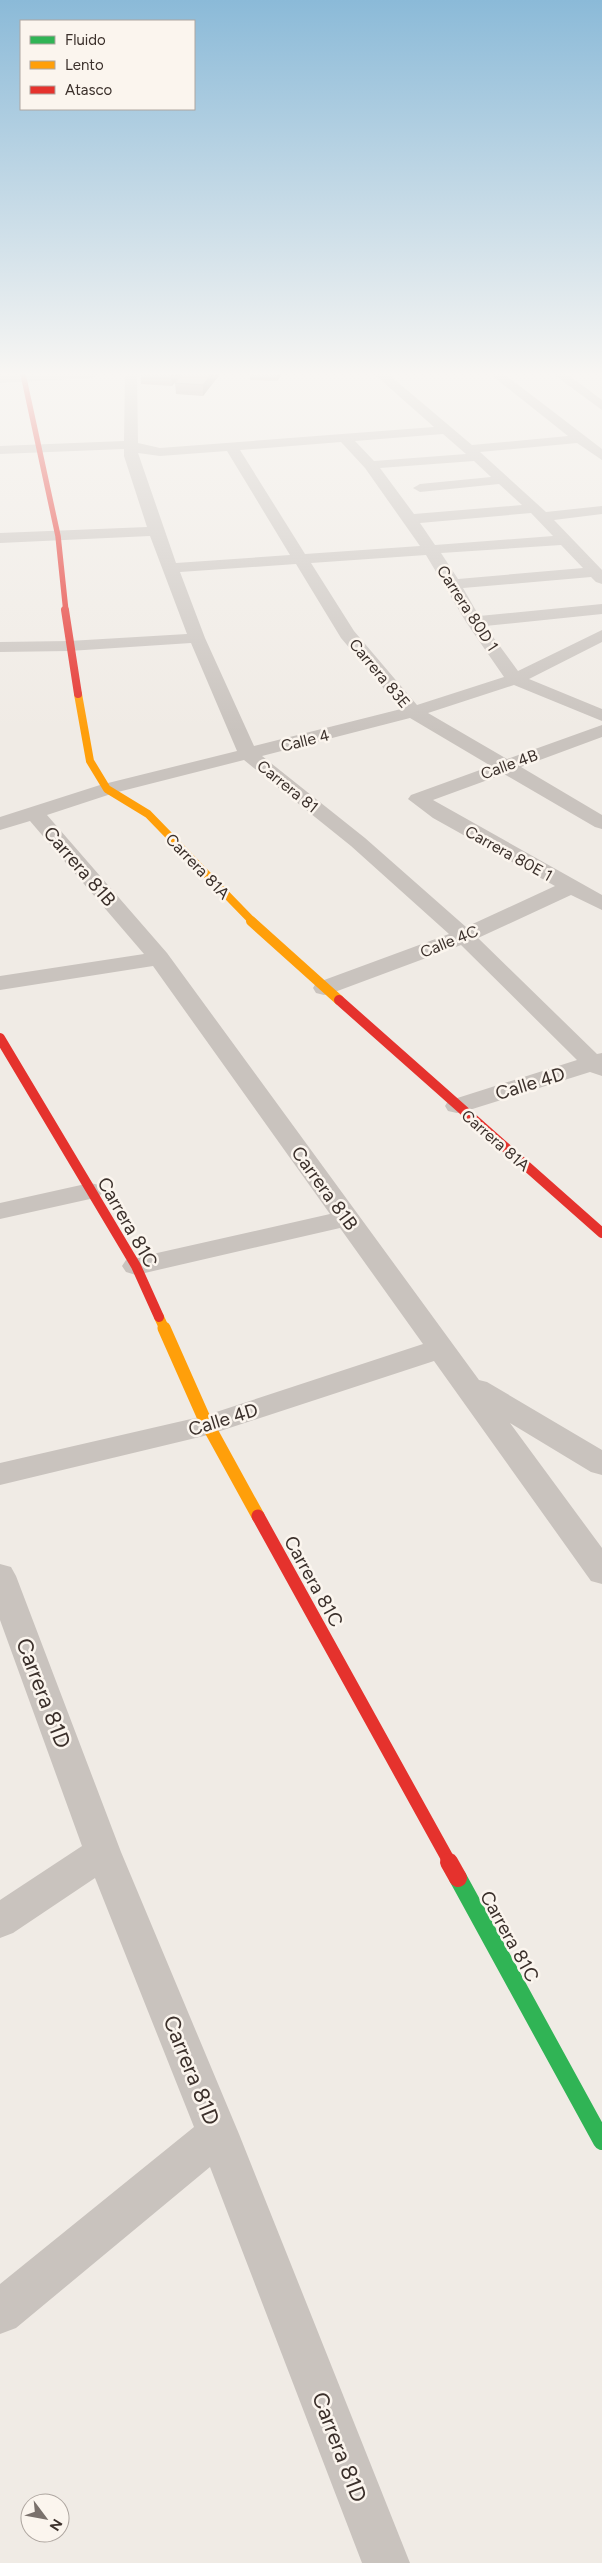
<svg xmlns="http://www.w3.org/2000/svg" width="602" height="2563" font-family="Figtree,sans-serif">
	<rect width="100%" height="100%" fill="#f0ebe5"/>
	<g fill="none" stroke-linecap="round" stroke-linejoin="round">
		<g fill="#c9c3be" fill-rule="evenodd">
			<polygon points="98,374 92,378 0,383 0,375"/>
			<path d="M 125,374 L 137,374 L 138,443 L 160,448 L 434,427 L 374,374 L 388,374 L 472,445 L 568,436 L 490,374 L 504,374 L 602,449 L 602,460 L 577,443 L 480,452 L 546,512 L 602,506 L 602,514 L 554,520 L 602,570 L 602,584 L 596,582 L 591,577 L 463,588 L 479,616 L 602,604 L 602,614 L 485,626 L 518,671 L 602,630 L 602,642 L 529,679 L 602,709 L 602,721 L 514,685 L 428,713 L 507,759 L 602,725 L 602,737 L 521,767 L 602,815 L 602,829 L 595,827 L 504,774 L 433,800 L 602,895 L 602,910 L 571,895 L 478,938 L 597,1054 L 602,1053 L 602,1076 L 590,1072 L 466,1111 L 457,1113 L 448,1111 L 445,1106 L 448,1101 L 577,1060 L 461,945 L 332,993 L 324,995 L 316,993 L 313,988 L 316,983 L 449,934 L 351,846 L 244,760 L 114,793 L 47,815 L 167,953 L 479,1380 L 487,1382 L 602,1450 L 602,1475 L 591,1472 L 510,1423 L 602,1548 L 602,1584 L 591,1581 L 434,1361 L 208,1435 L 0,1485 L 0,1463 L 204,1416 L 423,1344 L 340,1228 L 136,1275 L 126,1272 L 122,1266 L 126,1260 L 330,1214 L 153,966 L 0,990 L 0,976 L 144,954 L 30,821 L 0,830 L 0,817 L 100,785 L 237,751 L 191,643 L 69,651 L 0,652 L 0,642 L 69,641 L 187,634 L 150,536 L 0,543 L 0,533 L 147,527 L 124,456 L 124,449 L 0,454 L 0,446 L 124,441 ZM 443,434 L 466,454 L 374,461 L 355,441 ZM 341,442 L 365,468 L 420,546 L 305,554 L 240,450 ZM 227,451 L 290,555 L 176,563 L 138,453 L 160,456 ZM 474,461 L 491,477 L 420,484 L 413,488 L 420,492 L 499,484 L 522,505 L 414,514 L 380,468 ZM 531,513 L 553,536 L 435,545 L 420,523 ZM 561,545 L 583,568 L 458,579 L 441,553 ZM 426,555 L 466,622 L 504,677 L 417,705 L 354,631 L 311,563 ZM 296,564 L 341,638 L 401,709 L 254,746 L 205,638 L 180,572 ZM 410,718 L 491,766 L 411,795 L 408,799 L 433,818 L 555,886 L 466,927 L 365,838 L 262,756 Z"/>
			<polygon points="553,374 567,374 602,400 602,410"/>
			<polygon points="90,1183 99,1185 103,1191 99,1197 0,1219 0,1203"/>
			<polygon points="0,1564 11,1567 16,1576 121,1852 239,2134 410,2563 362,2563 210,2167 16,2328 0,2334 0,2284 194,2127 95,1878 13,1933 0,1938 0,1900 82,1846 0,1620"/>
		</g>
		<polyline stroke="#30b455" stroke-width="18" points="458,1878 602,2141"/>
		<polyline stroke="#ff9f0a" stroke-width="8" points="78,694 90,761 107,789 148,814 253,922"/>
		<g stroke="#ff9f0a" stroke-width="10">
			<polyline points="251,921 339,1000"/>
			<polyline points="159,1317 165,1330"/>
		</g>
		<polyline stroke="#ff9f0a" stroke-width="13" points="164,1328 203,1416 258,1516"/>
		<polyline stroke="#e5322d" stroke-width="5.5" points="23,374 58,536 66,612"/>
		<polyline stroke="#e5322d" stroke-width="8" points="65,610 78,694"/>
		<g stroke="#e5322d" stroke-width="10">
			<polyline points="339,1000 602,1233"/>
			<polyline points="0,1038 136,1266 159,1317"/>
		</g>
		<polyline stroke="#e5322d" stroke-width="13" points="258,1516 450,1863"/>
		<polyline stroke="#e5322d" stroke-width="18" points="449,1862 458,1878"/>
	</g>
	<g fill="#a89690">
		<polygon points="141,374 182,374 172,386 141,384"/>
		<polygon points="183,374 220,374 203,396 176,394 175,383"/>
		<polygon points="250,374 282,374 277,381 250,380"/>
	</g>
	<g fill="#887a75">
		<polygon points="172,374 182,374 172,386 171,375"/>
		<polygon points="211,374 220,374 203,396 203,385"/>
		<polygon points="277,374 282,374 277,381"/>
	</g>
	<polygon fill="#c3afa7" stroke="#887a75" points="183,374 211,374 203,385 175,383"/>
	<linearGradient id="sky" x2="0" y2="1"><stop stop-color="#8bbad8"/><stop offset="0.51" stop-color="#f8f6f3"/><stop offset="1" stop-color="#f8f6f3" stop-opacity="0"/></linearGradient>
	<rect width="602" height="733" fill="url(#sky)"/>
	<g text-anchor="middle" stroke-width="5" stroke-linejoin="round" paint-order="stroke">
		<g font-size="16" fill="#3b302b" stroke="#fbf5ee">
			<text transform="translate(468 608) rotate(57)" y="6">Carrera 80D 1</text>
			<text transform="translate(380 673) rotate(50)" y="6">Carrera 83E</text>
			<text transform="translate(305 740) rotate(-14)" y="6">Calle 4</text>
			<text transform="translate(509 764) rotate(-20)" y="6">Calle 4B</text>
			<text transform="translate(288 786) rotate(39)" y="6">Carrera 81</text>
			<text transform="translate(509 853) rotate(29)" y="6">Carrera 80E 1</text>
			<text transform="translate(198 866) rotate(46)" y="6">Carrera 81A</text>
			<text transform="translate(449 941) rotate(-22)" y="6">Calle 4C</text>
			<text transform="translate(496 1140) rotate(41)" y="6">Carrera 81A</text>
		</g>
		<g font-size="19" fill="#3b302b" stroke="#fbf5ee">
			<text transform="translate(80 866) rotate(49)" y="7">Carrera 81B</text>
			<text transform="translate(530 1083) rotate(-17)" y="7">Calle 4D</text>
			<text transform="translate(325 1188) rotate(54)" y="7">Carrera 81B</text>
			<text transform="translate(128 1222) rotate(60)" y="7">Carrera 81C</text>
			<text transform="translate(223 1419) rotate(-17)" y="7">Calle 4D</text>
			<text transform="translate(314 1581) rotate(61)" y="7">Carrera 81C</text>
			<text transform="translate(510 1936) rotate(61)" y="7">Carrera 81C</text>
		</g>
		<g font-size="22" fill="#3b302b" stroke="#fbf5ee">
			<text transform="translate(44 1693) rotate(69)" y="8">Carrera 81D</text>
			<text transform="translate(192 2070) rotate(68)" y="8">Carrera 81D</text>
			<text transform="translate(340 2447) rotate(69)" y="8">Carrera 81D</text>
		</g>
	</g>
	<rect x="20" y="20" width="175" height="90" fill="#fbf5ee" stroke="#aea6a0"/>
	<rect x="30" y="36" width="25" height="8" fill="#30b455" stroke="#aea6a0"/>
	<text x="65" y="45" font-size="15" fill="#3b302b">Fluido</text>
	<rect x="30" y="61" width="25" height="8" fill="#ff9f0a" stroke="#aea6a0"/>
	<text x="65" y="70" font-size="15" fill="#3b302b">Lento</text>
	<rect x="30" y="86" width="25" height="8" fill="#e5322d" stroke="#aea6a0"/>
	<text x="65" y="95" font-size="15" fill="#3b302b">Atasco</text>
	<g transform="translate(45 2518) rotate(122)"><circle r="24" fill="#fbf5ee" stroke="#aea6a0"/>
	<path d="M0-4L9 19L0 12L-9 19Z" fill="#7a716c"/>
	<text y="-8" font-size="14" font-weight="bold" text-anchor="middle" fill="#3b302b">N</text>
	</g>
</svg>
